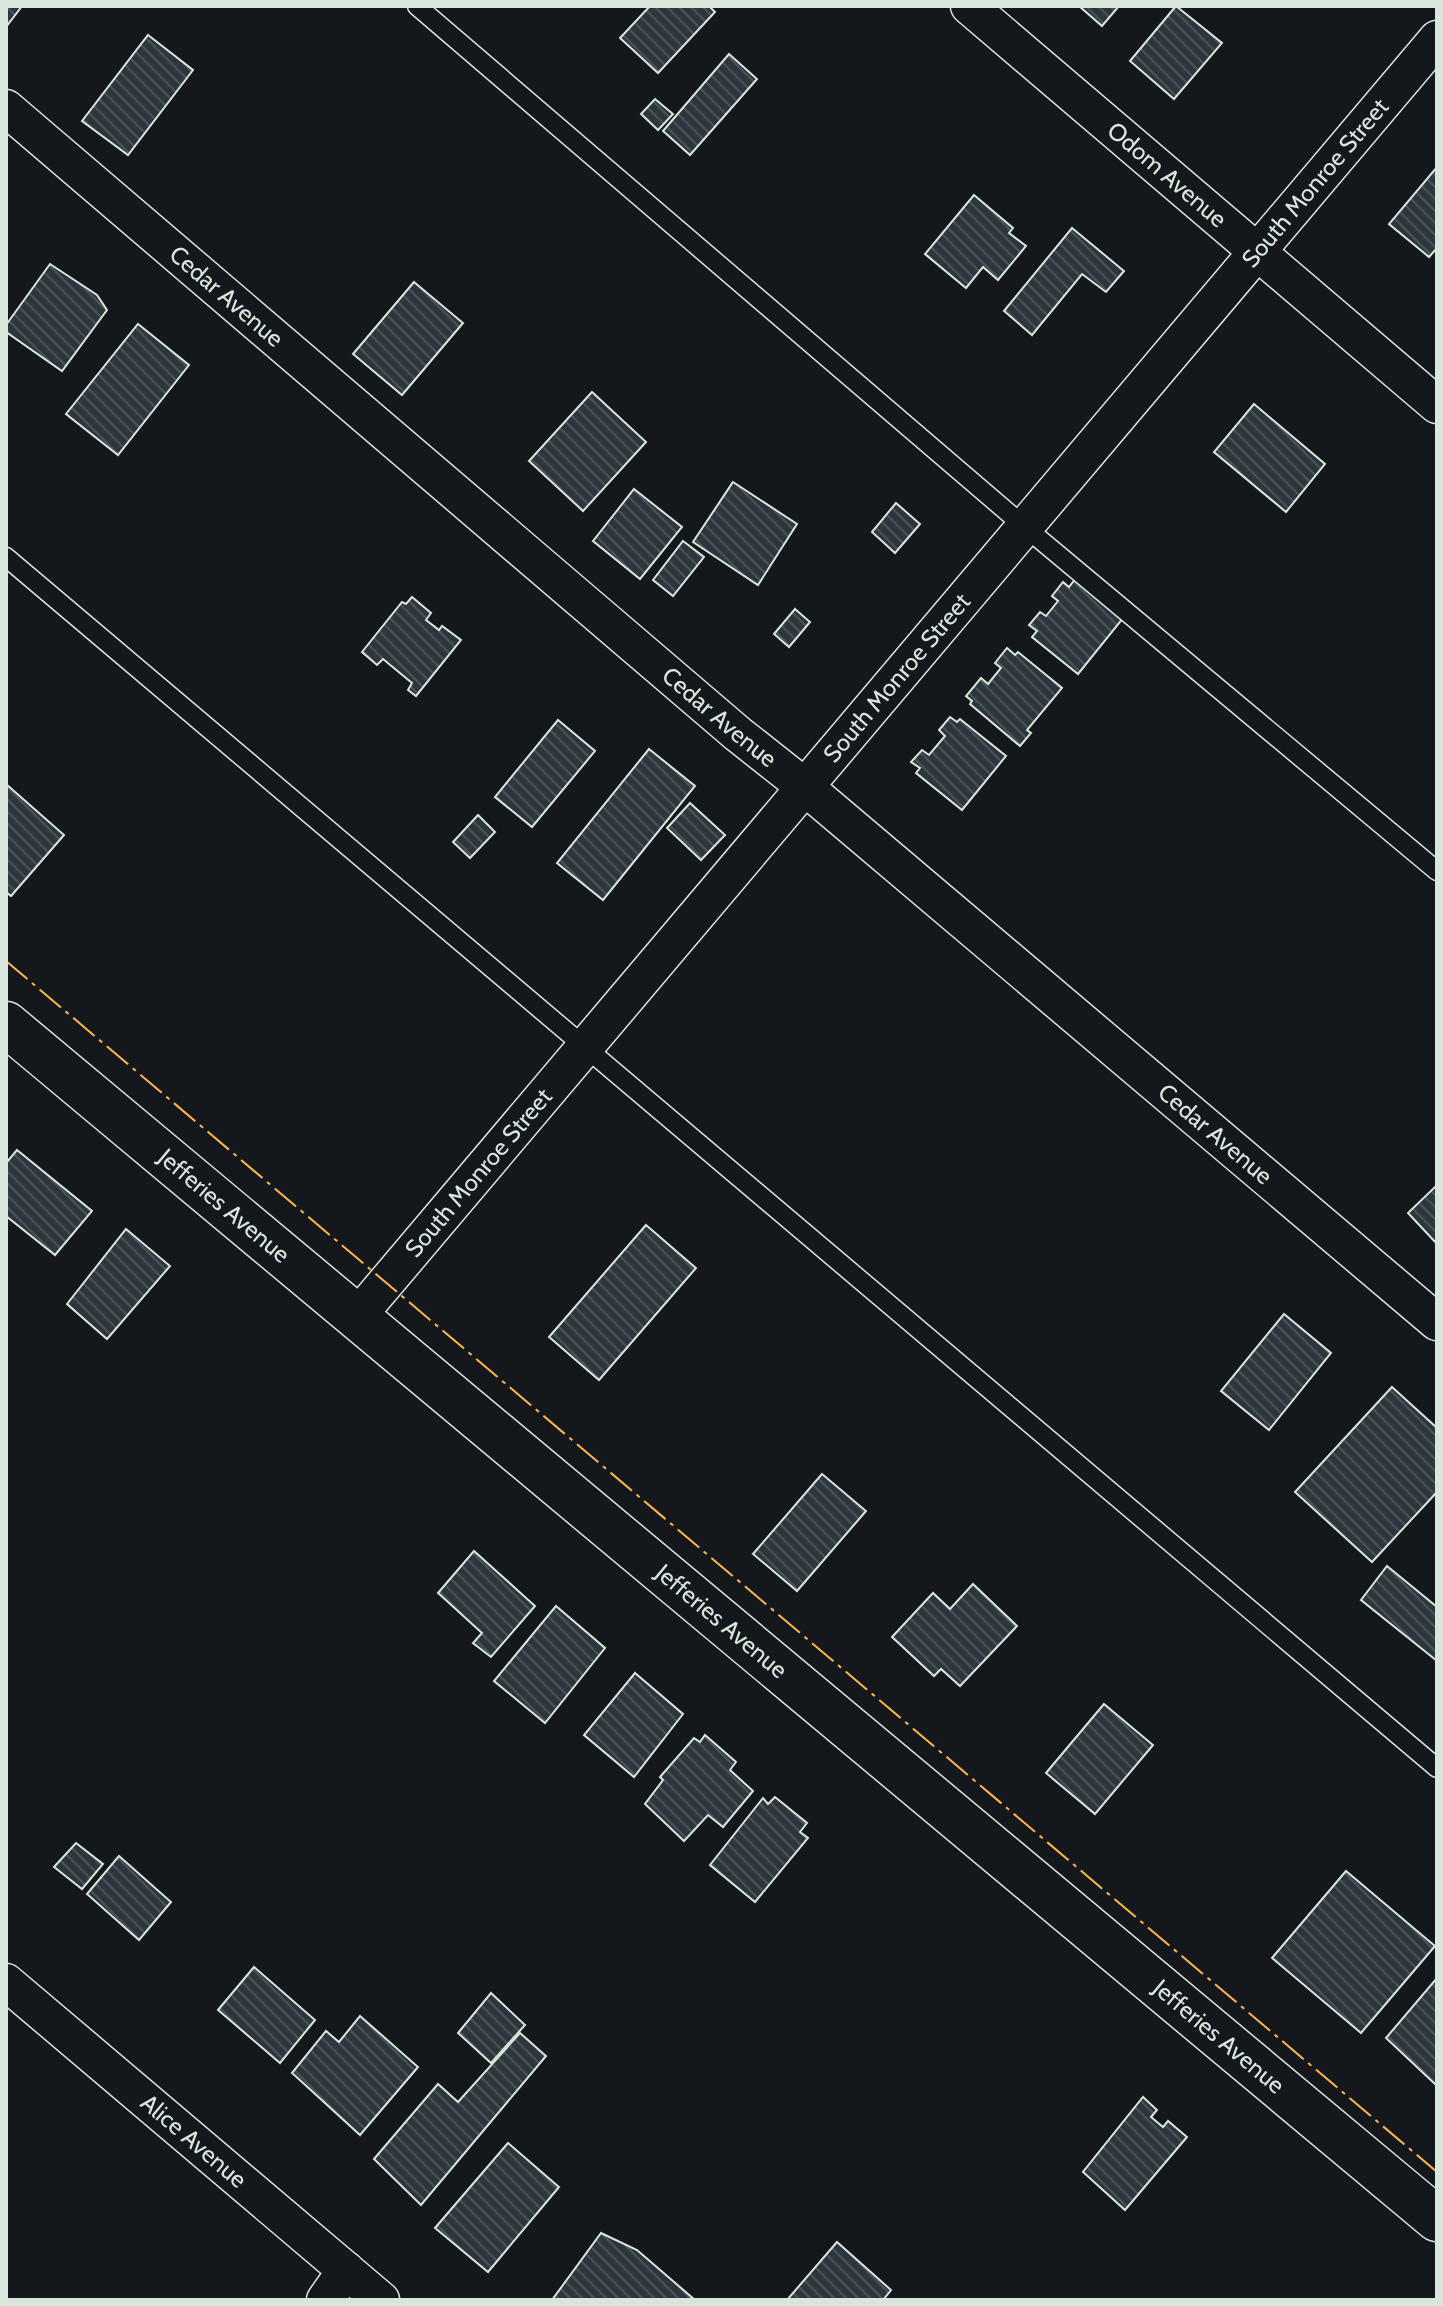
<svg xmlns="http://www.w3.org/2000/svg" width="1443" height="2306" font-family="Cabin,sans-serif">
	<defs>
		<pattern id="building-back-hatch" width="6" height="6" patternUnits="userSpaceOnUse" patternTransform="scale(2)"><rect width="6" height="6" fill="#2c363c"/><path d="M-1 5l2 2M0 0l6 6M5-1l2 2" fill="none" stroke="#4a5358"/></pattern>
	</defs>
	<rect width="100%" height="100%" fill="#14181c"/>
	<g fill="url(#building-back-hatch)" stroke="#d8e6dc" stroke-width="2">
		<polygon points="6,6 22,6 6,27"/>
		<polygon points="650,6 709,6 715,12 658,73 620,38"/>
		<polygon points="1079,6 1119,6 1102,26"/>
		<polygon points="1176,6 1222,43 1174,99 1130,61"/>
		<polygon points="148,35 193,70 128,155 82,121"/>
		<polygon points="729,54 757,79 690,155 663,131"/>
		<polygon points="655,99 673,114 658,130 641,114"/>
		<polygon points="1437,167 1437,248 1429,257 1389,224"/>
		<polygon points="974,195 1013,228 1009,233 1026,246 998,280 983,267 966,288 925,254"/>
		<polygon points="1072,228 1124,271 1106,292 1082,274 1032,335 1004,311"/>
		<polygon points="50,264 97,295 107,310 62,371 6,332 6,325"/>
		<polygon points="414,282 463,323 402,395 353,354"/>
		<polygon points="138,324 189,365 118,455 66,414"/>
		<polygon points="592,392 646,442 583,511 529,461"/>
		<polygon points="1254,404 1325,464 1286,512 1214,452"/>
		<polygon points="733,482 797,524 758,585 693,542"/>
		<polygon points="634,489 682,527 640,579 593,541"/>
		<polygon points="896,503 920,524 895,553 872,532"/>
		<polygon points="683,541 704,557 673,596 653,580"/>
		<polygon points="1076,578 1124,617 1078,674 1032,637 1037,631 1029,625 1040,612 1046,616 1058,601 1052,596 1063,582 1069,587"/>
		<polygon points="412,597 431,613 426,620 439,630 442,626 461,640 416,696 408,690 412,683 383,659 377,665 362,652 402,602 406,604"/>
		<polygon points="795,609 810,622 789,647 774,634"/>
		<polygon points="1007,648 1015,655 1018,652 1062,688 1027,730 1031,733 1020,746 970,704 972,701 966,696 981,678 988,684 1001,668 995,663"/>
		<polygon points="950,717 957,722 960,719 1006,756 962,810 916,773 920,768 911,762 922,750 929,755 945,736 939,730"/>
		<polygon points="558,720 595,751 532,827 495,797"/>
		<polygon points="649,749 695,786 603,900 557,863"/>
		<polygon points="6,784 64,835 11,896 6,892"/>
		<polygon points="690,803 725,835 701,860 667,828"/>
		<polygon points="478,815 495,832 470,858 453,842"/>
		<polygon points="17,1150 92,1211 55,1255 6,1216 6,1163"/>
		<polygon points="1437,1185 1437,1244 1408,1213"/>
		<polygon points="646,1225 696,1268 599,1380 549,1337"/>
		<polygon points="126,1229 170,1266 107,1339 67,1304"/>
		<polygon points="1284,1314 1331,1353 1269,1430 1221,1391"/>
		<polygon points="1392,1387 1437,1428 1437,1492 1372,1562 1295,1492"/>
		<polygon points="822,1474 866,1511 797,1591 753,1554"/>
		<polygon points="474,1551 535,1606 491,1657 473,1643 482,1633 438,1593"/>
		<polygon points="1387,1566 1437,1607 1437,1661 1361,1600"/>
		<polygon points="973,1584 1017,1626 960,1686 941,1669 934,1676 892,1637 933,1593 950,1609"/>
		<polygon points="556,1606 605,1648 545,1723 494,1681"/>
		<polygon points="635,1673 683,1714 634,1777 584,1735"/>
		<polygon points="1104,1704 1153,1745 1095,1814 1046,1773"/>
		<polygon points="705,1735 736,1762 730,1770 753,1791 723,1827 708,1815 684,1841 645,1804 663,1780 660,1777 694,1738 700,1742"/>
		<polygon points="775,1797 807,1823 800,1832 808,1838 755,1902 710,1865 763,1798 768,1804"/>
		<polygon points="76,1843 103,1864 82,1889 54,1867"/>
		<polygon points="119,1856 171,1902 139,1940 87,1894"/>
		<polygon points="1346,1871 1435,1946 1361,2033 1272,1958"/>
		<polygon points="254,1967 315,2020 280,2063 218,2010"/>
		<polygon points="1437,1978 1437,2086 1386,2038"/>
		<polygon points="491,1993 525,2025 491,2063 458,2033"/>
		<polygon points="360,2016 418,2067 360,2135 292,2073 326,2031 339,2042"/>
		<polygon points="520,2033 546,2056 421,2205 374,2159 438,2084 458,2102"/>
		<polygon points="1143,2097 1157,2110 1151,2117 1163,2127 1168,2121 1187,2137 1125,2210 1083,2172"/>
		<polygon points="508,2143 559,2187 488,2272 435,2228"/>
		<polygon points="601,2233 637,2250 695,2300 552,2300"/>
		<polygon points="837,2242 891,2290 883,2300 787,2300"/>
	</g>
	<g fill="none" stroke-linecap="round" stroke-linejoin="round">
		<defs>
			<g id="service">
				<polyline points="417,6 1025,527 1437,871"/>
				<polyline points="6,557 1437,1768"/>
			</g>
			<g id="minor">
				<path id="s1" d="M 969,6 L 1437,405"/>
				<path id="s2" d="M 6,108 L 738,734 L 805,787 L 1437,1322"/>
				<path id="s3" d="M 356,1318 L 1437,39"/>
				<path id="s4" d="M 6,1982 L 381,2300"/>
				<polyline points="325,2300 346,2270"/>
			</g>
			<g id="tertiary">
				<path id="s5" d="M 6,1024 L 1437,2219"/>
			</g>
		</defs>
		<use href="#service" stroke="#d8e6dc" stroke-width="21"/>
		<use href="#minor" stroke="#d8e6dc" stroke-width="39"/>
		<use href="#tertiary" stroke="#d8e6dc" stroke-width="47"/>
		<use href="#service" stroke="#14181c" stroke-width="18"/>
		<use href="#minor" stroke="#14181c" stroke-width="36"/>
		<use href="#tertiary" stroke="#14181c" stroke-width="44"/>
		<polyline stroke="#ffb74d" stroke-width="2" stroke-dasharray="28 6 4 6" stroke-linecap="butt" points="6,961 1437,2172"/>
	</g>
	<g text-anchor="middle" stroke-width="6" stroke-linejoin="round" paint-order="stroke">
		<g font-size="24" fill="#d8e6dc" stroke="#14181c">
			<text dy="8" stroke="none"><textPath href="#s1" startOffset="260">Odom Avenue</textPath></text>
			<text dy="8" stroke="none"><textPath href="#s3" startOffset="1486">South Monroe Street</textPath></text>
			<text dy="8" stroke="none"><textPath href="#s2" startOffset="290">Cedar Avenue</textPath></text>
			<text dy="8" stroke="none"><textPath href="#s3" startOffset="838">South Monroe Street</textPath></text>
			<text dy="8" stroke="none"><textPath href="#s2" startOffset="938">Cedar Avenue</textPath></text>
			<text dy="8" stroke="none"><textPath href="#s2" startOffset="1586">Cedar Avenue</textPath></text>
			<text dy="8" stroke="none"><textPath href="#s3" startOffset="190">South Monroe Street</textPath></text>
			<text dy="8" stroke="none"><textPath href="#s5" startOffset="284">Jefferies Avenue</textPath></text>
			<text dy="8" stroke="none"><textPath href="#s5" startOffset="932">Jefferies Avenue</textPath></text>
			<text dy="8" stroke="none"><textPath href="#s5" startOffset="1580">Jefferies Avenue</textPath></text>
			<text dy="8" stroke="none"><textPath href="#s4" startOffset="246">Alice Avenue</textPath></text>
		</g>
	</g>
	<rect width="1443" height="2306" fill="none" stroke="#d8e6dc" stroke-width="16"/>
</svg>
